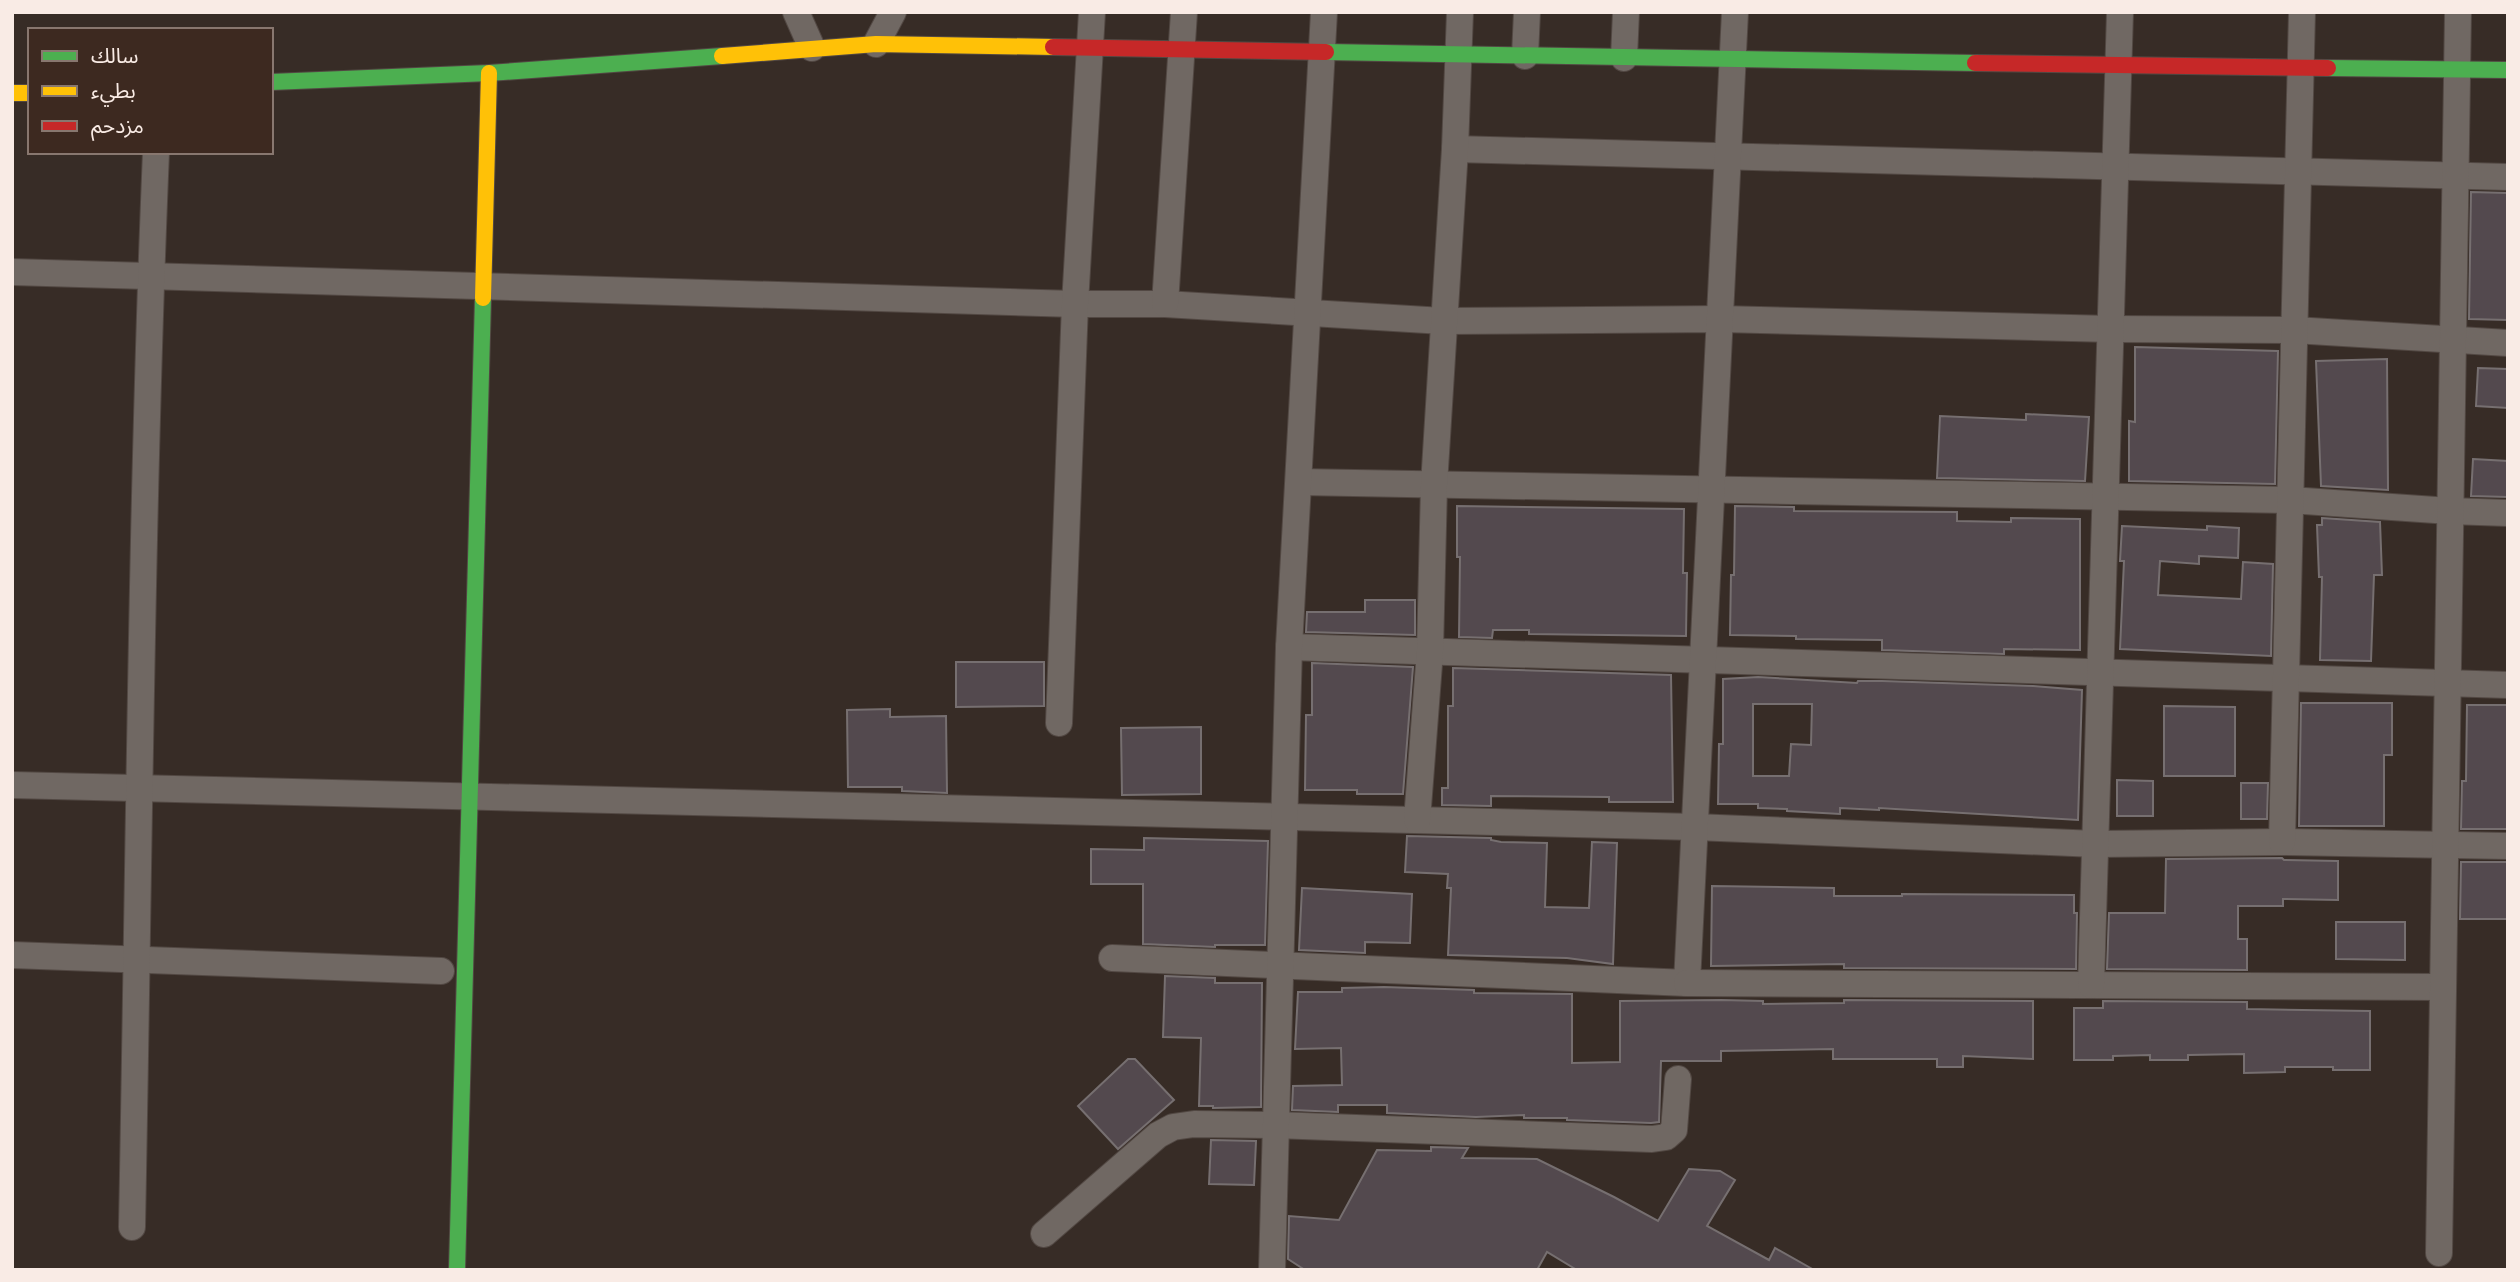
<svg xmlns="http://www.w3.org/2000/svg" width="2520" height="1282" font-family="Literata,'Noto Sans Arabic',serif">
	<rect width="100%" height="100%" fill="#372c26"/>
	<g fill="#53494e" stroke="#766f70" stroke-width="2" fill-rule="evenodd">
		<polygon points="2471,192 2508,193 2508,320 2469,319"/>
		<polygon points="2135,347 2278,351 2275,484 2129,481 2129,421 2135,422"/>
		<polygon points="2387,359 2388,490 2321,486 2316,361"/>
		<polygon points="2478,368 2508,369 2508,408 2476,406"/>
		<polygon points="2026,414 2089,417 2085,481 1937,478 1940,416 2026,420"/>
		<polygon points="2473,459 2508,461 2508,497 2471,496"/>
		<polygon points="1457,506 1684,509 1683,573 1687,573 1686,636 1529,634 1529,630 1493,630 1492,638 1459,637 1460,557 1457,557"/>
		<polygon points="1735,506 1794,507 1794,511 1957,512 1957,521 2011,522 2011,518 2080,519 2080,650 2004,649 2004,654 1882,650 1882,640 1796,639 1796,636 1730,635 1731,575 1734,575"/>
		<polygon points="2322,518 2380,522 2382,575 2374,575 2371,661 2320,660 2322,577 2319,577 2317,525 2322,525"/>
		<polygon points="2122,526 2207,530 2207,526 2239,528 2238,558 2199,556 2199,564 2160,561 2158,595 2241,599 2243,562 2273,564 2271,656 2120,649 2124,561 2120,561"/>
		<polygon points="1365,600 1415,600 1415,635 1306,632 1307,612 1365,612"/>
		<polygon points="956,662 1044,662 1044,706 956,707"/>
		<polygon points="1312,663 1413,667 1403,794 1357,794 1357,790 1305,790 1306,715 1312,715"/>
		<polygon points="1453,668 1671,675 1673,802 1609,802 1609,797 1491,796 1491,806 1442,805 1442,788 1448,788 1448,706 1453,706"/>
		<path d="M 1758,677 L 1857,683 L 1858,681 L 1882,681 L 2033,686 L 2082,690 L 2078,820 L 1879,808 L 1879,810 L 1840,808 L 1840,814 L 1787,811 L 1787,809 L 1758,808 L 1758,804 L 1718,804 L 1719,744 L 1723,744 L 1723,679 ZM 1753,704 L 1812,704 L 1811,745 L 1791,744 L 1789,776 L 1753,776 Z"/>
		<polygon points="2301,703 2392,703 2392,755 2384,755 2384,826 2299,826"/>
		<polygon points="2467,705 2508,705 2508,829 2461,829 2462,781 2466,781"/>
		<polygon points="2164,706 2235,707 2235,776 2164,776"/>
		<polygon points="890,709 890,717 946,716 947,793 902,791 902,787 848,787 847,710"/>
		<polygon points="1201,727 1201,794 1122,795 1121,728"/>
		<polygon points="2117,780 2153,781 2153,816 2117,816"/>
		<polygon points="2241,783 2268,783 2267,819 2241,819"/>
		<polygon points="1407,836 1491,838 1491,840 1501,842 1547,843 1545,907 1589,908 1592,842 1617,843 1613,964 1567,958 1448,955 1451,888 1447,888 1448,874 1405,872"/>
		<polygon points="1144,838 1268,841 1265,945 1215,945 1215,947 1143,944 1143,884 1091,884 1091,849 1144,850"/>
		<polygon points="2282,858 2284,860 2338,861 2338,900 2283,899 2283,906 2238,906 2238,939 2247,939 2247,970 2107,969 2109,913 2165,913 2166,859"/>
		<polygon points="2461,862 2508,862 2508,919 2460,919"/>
		<polygon points="1712,886 1834,888 1834,896 1902,896 1902,894 2074,895 2074,913 2077,913 2076,969 1844,968 1844,964 1711,966"/>
		<polygon points="1302,888 1412,894 1410,943 1365,942 1365,953 1299,950"/>
		<polygon points="2336,922 2405,922 2405,960 2336,959"/>
		<polygon points="1165,976 1215,978 1215,983 1262,983 1261,1107 1213,1108 1213,1106 1199,1106 1201,1038 1163,1037"/>
		<polygon points="1384,987 1474,990 1474,993 1572,994 1572,1063 1620,1062 1620,1001 1721,1000 1763,1001 1763,1004 1844,1003 1844,1000 2033,1001 2033,1059 1963,1056 1963,1067 1937,1067 1937,1059 1833,1059 1833,1049 1721,1051 1721,1061 1661,1061 1659,1122 1651,1123 1567,1120 1567,1118 1524,1118 1524,1115 1476,1117 1387,1113 1387,1105 1338,1105 1338,1112 1292,1110 1293,1086 1342,1085 1341,1048 1295,1049 1298,992 1342,992 1342,988"/>
		<polygon points="2103,1001 2247,1002 2247,1009 2370,1011 2370,1070 2333,1070 2333,1067 2285,1067 2285,1072 2244,1073 2244,1054 2188,1055 2188,1060 2150,1060 2150,1055 2113,1056 2113,1060 2074,1060 2074,1008 2103,1008"/>
		<polygon points="1128,1059 1135,1059 1174,1100 1118,1149 1078,1106"/>
		<polygon points="1211,1140 1256,1141 1254,1185 1209,1184"/>
		<polygon points="1431,1147 1468,1148 1462,1158 1537,1159 1614,1197 1658,1221 1689,1169 1720,1171 1735,1180 1707,1226 1769,1260 1775,1248 1814,1270 1577,1270 1547,1252 1537,1270 1305,1270 1288,1259 1289,1216 1339,1220 1377,1150 1431,1151"/>
	</g>
	<g fill="none" stroke-linecap="round" stroke-linejoin="round">
		<defs>
			<g id="street">
				<polyline points="796,12 812,48"/>
				<polyline points="876,44 893,12"/>
				<polyline points="1525,56 1527,12"/>
				<polyline points="1624,58 1626,12"/>
				<polyline points="1455,149 2508,177"/>
				<polyline points="12,272 1075,304 1165,304 1443,321 1721,319 2111,329 2294,330 2508,343"/>
				<polyline points="1165,304 1184,12"/>
				<polyline points="1299,482 2290,500 2450,511 2508,513"/>
				<polyline points="1289,647 2508,685"/>
				<polyline points="1059,723 1075,304 1092,12"/>
				<polyline points="12,785 1695,827 2096,844 2282,842 2508,846"/>
				<polyline points="1417,820 1430,651 1434,485 1455,149 1460,12"/>
				<polyline points="2282,842 2302,12"/>
				<polyline points="12,955 441,971"/>
				<polyline points="1112,958 1687,983 1735,12"/>
				<polyline points="1687,983 2443,987"/>
				<polyline points="2091,985 2120,12"/>
				<path d="M 132,1227 C 139,869 141,510 156,152"/>
				<polyline points="1044,1234 1158,1135 1173,1127 1194,1124 1275,1125 1652,1139 1666,1137 1674,1130 1678,1079"/>
				<polyline points="2439,1253 2458,12"/>
				<polyline points="1272,1270 1289,647 1324,12"/>
			</g>
			<g id="fast">
				<polyline points="1326,52 1975,63"/>
				<polyline points="2328,68 2508,70"/>
				<polyline points="271,82 489,73 722,56"/>
				<polyline points="457,1270 483,298"/>
			</g>
			<g id="slow">
				<polyline points="722,56 876,44 1053,47"/>
				<polyline points="12,93 30,93"/>
				<polyline points="483,298 489,73"/>
			</g>
			<g id="jam">
				<polyline points="1053,47 1326,52"/>
				<polyline points="1975,63 2328,68"/>
			</g>
		</defs>
		<use href="#street" stroke="#524843" stroke-width="28"/>
		<use href="#fast" stroke="#524843" stroke-width="18"/>
		<use href="#slow" stroke="#524843" stroke-width="18"/>
		<use href="#jam" stroke="#524843" stroke-width="18"/>
		<use href="#street" stroke="#706863" stroke-width="26"/>
		<use href="#fast" stroke="#4caf50" stroke-width="16"/>
		<use href="#slow" stroke="#ffc107" stroke-width="16"/>
		<use href="#jam" stroke="#c62828" stroke-width="16"/>
	</g>
	<rect width="2520" height="1282" fill="none" stroke="#f9ebe5" stroke-width="28"/>
	<rect x="28" y="28" width="245" height="126" fill="#3d2920" stroke="#88776f" stroke-width="2"/>
	<rect x="42" y="51" width="35" height="10" fill="#4caf50" stroke="#88776f" stroke-width="2"/>
	<text x="91" y="63" font-size="21" fill="#f9ebe5">سالك</text>
	<rect x="42" y="86" width="35" height="10" fill="#ffc107" stroke="#88776f" stroke-width="2"/>
	<text x="91" y="98" font-size="21" fill="#f9ebe5">بطيء</text>
	<rect x="42" y="121" width="35" height="10" fill="#c62828" stroke="#88776f" stroke-width="2"/>
	<text x="91" y="133" font-size="21" fill="#f9ebe5">مزدحم</text>
</svg>
